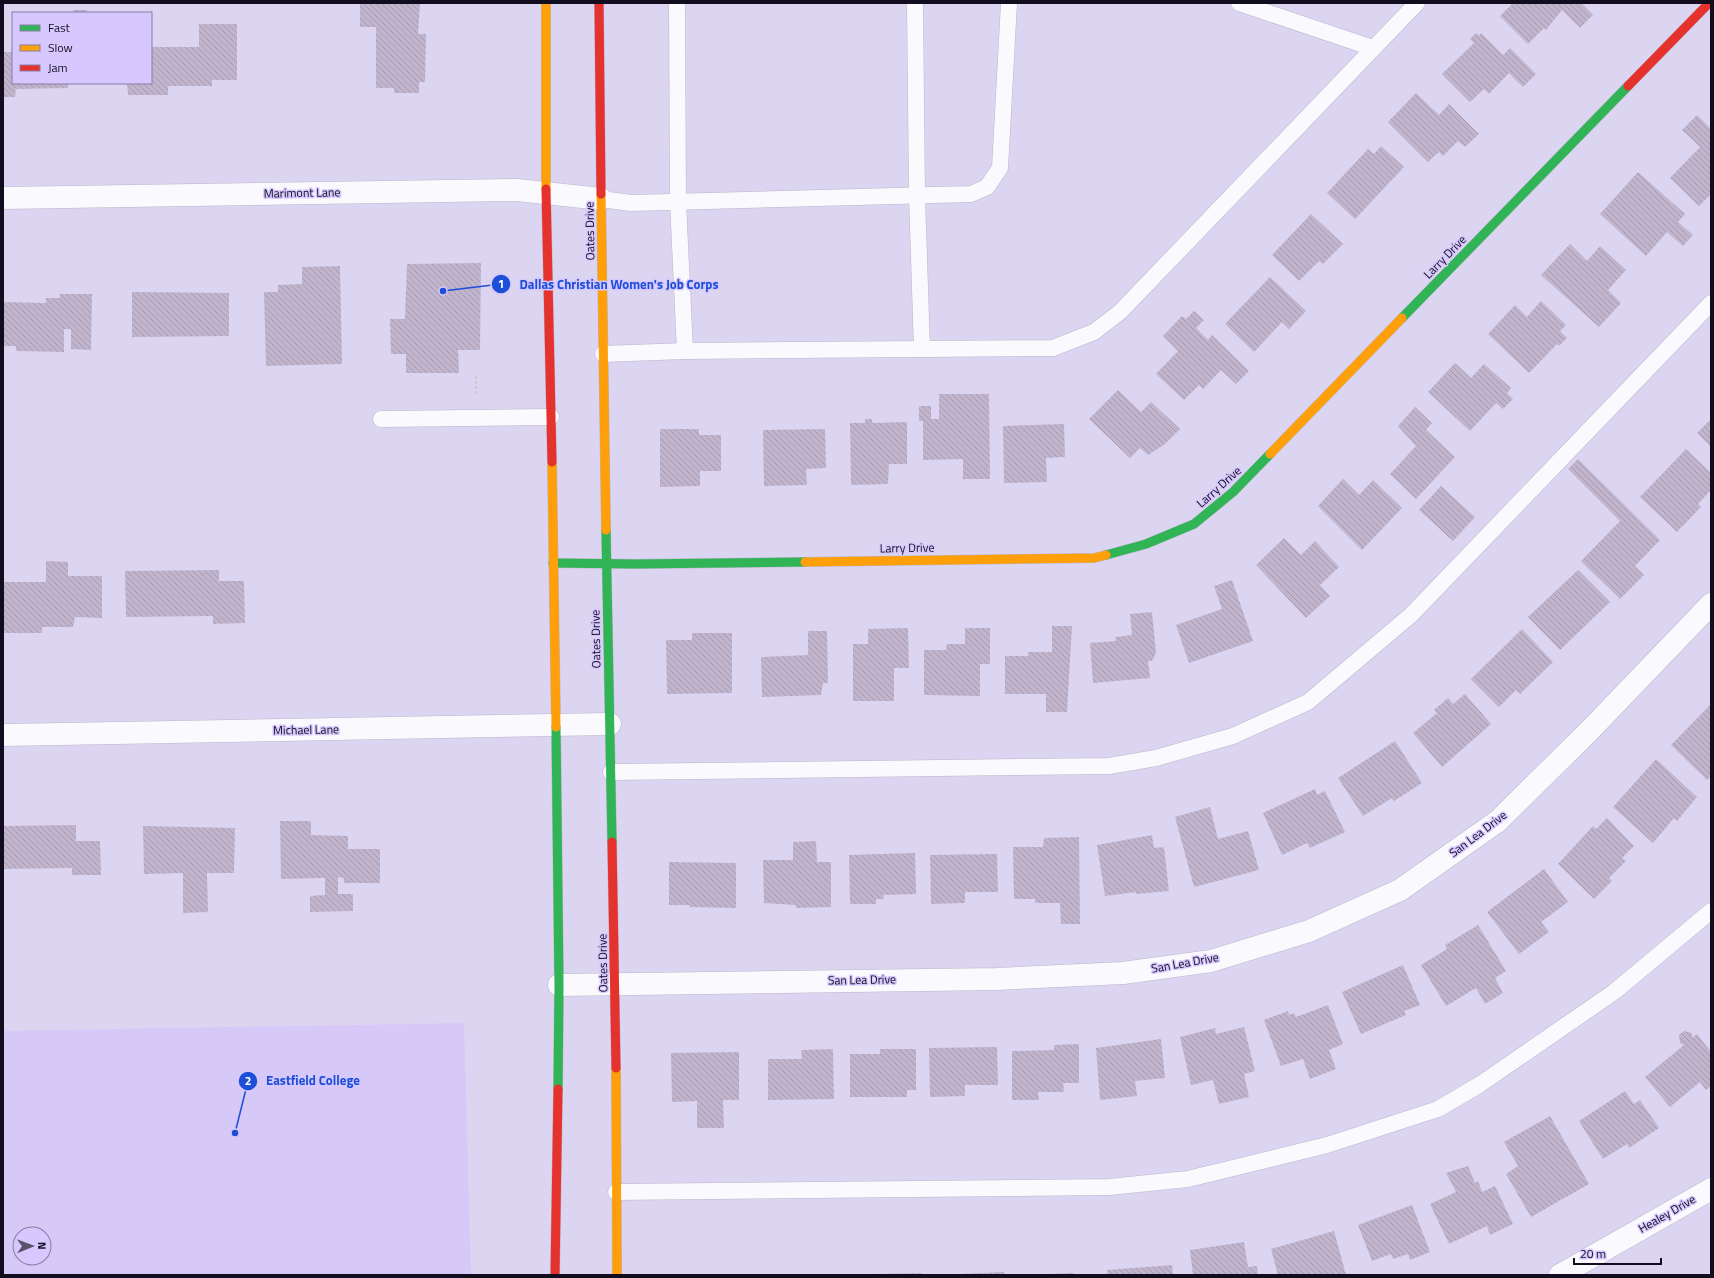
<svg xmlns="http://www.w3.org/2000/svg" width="1714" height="1278" font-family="'Titillium Web',sans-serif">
	<defs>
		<pattern id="building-back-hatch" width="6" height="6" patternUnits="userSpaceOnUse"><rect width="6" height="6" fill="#c1b5ce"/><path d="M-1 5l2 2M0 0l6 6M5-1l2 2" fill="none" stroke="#a59ab0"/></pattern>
	</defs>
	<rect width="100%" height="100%" fill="#dcd5f1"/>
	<path fill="#d6c9f8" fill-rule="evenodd" d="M 464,1023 L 471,1275 L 3,1275 L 3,1031 ZM 20,1234 L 44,1234 L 44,1258 L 20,1258 Z"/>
	<g fill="url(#building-back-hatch)">
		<polygon points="360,3 420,3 418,34 426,34 425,82 419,82 419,93 394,93 394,88 376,88 376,27 360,27"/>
		<polygon points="1513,3 1581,3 1593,15 1580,28 1562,10 1546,30 1544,28 1528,44 1500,16"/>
		<rect x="73" y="10" width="14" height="3"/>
		<polygon points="199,24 237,24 237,80 212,80 212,86 168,86 168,95 128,95 127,83 151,83 151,47 199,47"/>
		<polygon points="1476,33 1479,36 1481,33 1503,55 1510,48 1536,74 1523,87 1509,73 1489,94 1484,89 1470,102 1442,74 1474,43 1470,39"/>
		<polygon points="3,52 13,52 13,83 68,83 68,88 16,89 15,97 3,97"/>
		<polygon points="1416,93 1439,115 1449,104 1479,134 1465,147 1458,141 1443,156 1439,152 1428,162 1388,122"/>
		<polygon points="1697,115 1711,129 1711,194 1699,206 1670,178 1700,147 1682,130"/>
		<polygon points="1381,146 1404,167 1355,219 1327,193 1368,149 1374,154"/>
		<polygon points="1638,172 1685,214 1678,222 1693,235 1683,246 1667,232 1646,256 1600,214"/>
		<polygon points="1311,214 1343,244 1323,264 1319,261 1299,281 1272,255"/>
		<polygon points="1570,244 1587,261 1600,246 1626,270 1608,290 1621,303 1599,327 1541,275"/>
		<polygon points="481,263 480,350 458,350 459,373 406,373 406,354 391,354 390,319 405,319 407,264"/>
		<polygon points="340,266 342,364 266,366 264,292 278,292 278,285 302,284 302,267"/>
		<polygon points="1270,277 1306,311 1289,329 1282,322 1254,352 1225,324"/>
		<polygon points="132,292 229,293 229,336 132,337"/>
		<polygon points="60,294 92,294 91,350 71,349 71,329 64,329 64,352 16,351 16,346 3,346 3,302 46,303 46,298 60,298"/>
		<polygon points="1541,301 1566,325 1560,331 1567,338 1559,346 1557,344 1529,373 1488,334 1515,305 1527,317"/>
		<polygon points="1194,311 1204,320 1196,328 1208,340 1212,335 1249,371 1236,384 1221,370 1203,389 1199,385 1184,400 1156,374 1178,351 1163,336 1182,316 1186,319"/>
		<polygon points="1455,363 1471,378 1484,364 1511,388 1507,393 1513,399 1503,409 1496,403 1470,431 1428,392"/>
		<polygon points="1118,390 1141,412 1151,402 1180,429 1165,444 1148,455 1140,448 1130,458 1089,419"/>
		<polygon points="939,394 989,394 990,479 963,479 963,459 923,460 923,421 919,421 919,406 931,406 931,419 939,419"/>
		<polygon points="1415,407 1432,423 1426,430 1455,457 1416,499 1390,474 1416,446 1398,426"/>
		<polygon points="865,419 872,419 872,423 907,422 907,464 889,464 888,484 851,485 850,423 865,423"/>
		<polygon points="1711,419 1711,447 1697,433"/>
		<polygon points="1064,424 1065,457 1046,458 1047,482 1004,483 1003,426"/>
		<polygon points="660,429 699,429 699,435 721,435 721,471 700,471 700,486 660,487"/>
		<polygon points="825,429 826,468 806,469 807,485 764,486 763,430"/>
		<polygon points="1686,449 1711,473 1711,490 1698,504 1701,507 1677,532 1640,497"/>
		<polygon points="1578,459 1660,540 1635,566 1644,575 1620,599 1581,561 1620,521 1568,469"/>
		<polygon points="1343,479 1359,495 1373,480 1402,508 1362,550 1318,506"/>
		<polygon points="1441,486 1475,517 1453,541 1419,510"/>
		<polygon points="1284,538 1301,555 1315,541 1339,567 1320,585 1330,596 1306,618 1256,565"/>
		<polygon points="46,561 68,562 68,576 102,576 102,618 75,617 73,627 42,627 42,633 3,633 3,582 46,582"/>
		<polygon points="219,570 219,581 244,581 245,623 213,624 213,616 126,617 125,571"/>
		<polygon points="1578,570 1610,602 1560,650 1528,617"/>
		<polygon points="1232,580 1253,641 1189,663 1176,625 1222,609 1214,586"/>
		<polygon points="1152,612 1156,653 1152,661 1148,661 1150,678 1093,683 1090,643 1116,641 1115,637 1132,635 1130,614"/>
		<polygon points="1052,626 1072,626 1067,712 1046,712 1046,694 1005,694 1005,656 1028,656 1028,652 1052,652"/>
		<polygon points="908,628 909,668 894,668 894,701 853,701 853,644 868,644 868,629"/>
		<polygon points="965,628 990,628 990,664 980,664 980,696 924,695 924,650 946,650 947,644 965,644"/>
		<polygon points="1522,629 1553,662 1520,694 1516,690 1499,707 1471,679"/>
		<polygon points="808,631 827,631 828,683 823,683 821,695 762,697 761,657 808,655"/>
		<polygon points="692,633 732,633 732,693 667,694 666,640 692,640"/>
		<polygon points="1465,694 1491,724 1442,767 1413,733 1437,713 1434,710 1448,698 1453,704"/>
		<polygon points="1711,704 1711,776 1707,780 1671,745"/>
		<polygon points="1395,741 1422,783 1394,801 1392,798 1363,816 1338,778"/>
		<polygon points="1656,759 1697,797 1677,821 1674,818 1653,843 1613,807"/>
		<polygon points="1315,789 1317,795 1325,791 1345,832 1310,848 1307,843 1282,855 1263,813"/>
		<polygon points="1210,807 1218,839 1248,831 1259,870 1194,887 1175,817"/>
		<polygon points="1607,818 1634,846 1622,858 1626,861 1609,878 1612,881 1594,899 1558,864 1593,826 1596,829"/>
		<polygon points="280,821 311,821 311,835 348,836 348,849 380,849 380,883 344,883 344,878 338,877 338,894 353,894 353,911 310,912 310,896 325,895 325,878 281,879"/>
		<polygon points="76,825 76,841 100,841 101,875 72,875 72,868 3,869 3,826"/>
		<polygon points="143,826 235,828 234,873 207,873 208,912 183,913 183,873 144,874"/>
		<polygon points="1152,835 1154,848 1164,847 1169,891 1136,894 1136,892 1105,896 1097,845"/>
		<polygon points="1079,837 1080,924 1061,924 1060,903 1035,903 1035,899 1014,899 1013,847 1043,847 1044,838"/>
		<polygon points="816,841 817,862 831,862 831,907 796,908 796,905 764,903 763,860 793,860 793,842"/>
		<polygon points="915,853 916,894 883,895 884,899 876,899 876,904 850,904 849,855"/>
		<polygon points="997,854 998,892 965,892 965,903 931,904 930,855"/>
		<polygon points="669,862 736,863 736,908 690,907 690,905 669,905"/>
		<polygon points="1544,869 1568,902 1541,922 1549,932 1519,954 1487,912"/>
		<polygon points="1478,925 1506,971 1495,978 1503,993 1485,1004 1476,988 1446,1006 1421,965 1447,949 1445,945"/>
		<polygon points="1403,965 1420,1005 1404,1011 1406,1015 1361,1034 1342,992"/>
		<polygon points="1328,1005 1343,1044 1329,1050 1336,1069 1310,1079 1303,1059 1281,1066 1264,1020 1288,1011 1289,1015 1294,1013 1296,1017"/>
		<polygon points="1244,1027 1255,1071 1244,1074 1249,1097 1219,1104 1213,1080 1191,1085 1180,1037 1215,1028 1216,1034"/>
		<polygon points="1684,1031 1692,1033 1692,1038 1697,1034 1711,1052 1711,1086 1706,1090 1700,1082 1670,1107 1645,1077 1684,1045 1680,1043 1679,1035"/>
		<polygon points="1161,1039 1165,1078 1135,1081 1137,1096 1100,1100 1096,1048"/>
		<polygon points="1079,1044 1079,1083 1063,1083 1064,1092 1038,1092 1039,1100 1012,1100 1012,1051 1054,1050 1054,1045"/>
		<polygon points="997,1047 998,1085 965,1085 965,1096 930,1097 929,1048"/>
		<polygon points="833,1049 834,1099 768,1100 768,1059 802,1059 801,1050"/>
		<polygon points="880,1049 916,1049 916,1090 907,1090 907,1097 850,1097 850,1054 880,1054"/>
		<polygon points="739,1052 739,1100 723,1100 724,1128 697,1128 697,1101 672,1102 671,1053"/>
		<polygon points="1625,1091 1634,1104 1640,1100 1659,1128 1629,1148 1627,1144 1603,1159 1579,1121"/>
		<polygon points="1550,1116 1589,1184 1531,1217 1506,1174 1518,1166 1504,1142"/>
		<polygon points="1468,1166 1475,1183 1478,1181 1482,1192 1495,1186 1513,1224 1490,1235 1487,1226 1449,1244 1430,1204 1456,1192 1446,1173"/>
		<polygon points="1412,1205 1430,1252 1410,1260 1408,1254 1393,1259 1391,1254 1372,1261 1358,1225"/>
		<polygon points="1334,1231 1346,1275 1278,1275 1271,1249"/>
		<polygon points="1244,1242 1248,1267 1257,1266 1258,1275 1193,1275 1190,1250"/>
		<polygon points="1172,1265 1173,1275 1107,1275 1107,1270"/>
		<polygon points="1004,1272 1004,1275 959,1275 959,1274"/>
		<polygon points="922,1273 922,1275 876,1275 876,1274"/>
		<polygon points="1074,1273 1074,1275 1047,1275 1047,1274"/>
	</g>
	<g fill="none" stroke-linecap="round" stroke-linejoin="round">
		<defs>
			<g id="lane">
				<polyline points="677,3 678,202 685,351"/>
				<polyline points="915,3 917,196 922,349"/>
				<polyline points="1239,3 1373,48"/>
				<polyline points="601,199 631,203 971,194 987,187 1000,168 1009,3"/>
				<polyline points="603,354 685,351 1053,348 1094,332 1120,312 1417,3"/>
				<polyline points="381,419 551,417"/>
				<polyline points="611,772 1109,766 1156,758 1233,736 1308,702 1411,615 1711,303"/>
				<polyline points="616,1192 1109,1187 1188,1179 1327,1145 1438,1109 1479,1085 1614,992 1711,911"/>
			</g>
			<g id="street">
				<polyline points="3,198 517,190 601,199"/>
				<polyline points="3,735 610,724"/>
				<polyline points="559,985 997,979 1123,973 1211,961 1309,931 1400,890 1498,821 1592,728 1711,604"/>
				<polyline points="1560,1275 1711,1189"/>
			</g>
			<g id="fast">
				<polyline points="1402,318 1628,86"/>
				<polyline points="606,530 612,842"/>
				<polyline points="1106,555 1146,544 1194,524 1233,492 1270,454"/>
				<polyline points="553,563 636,564 805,562"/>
				<polyline points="556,727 559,985 558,1089"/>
			</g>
			<g id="slow">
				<polyline points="546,3 546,189"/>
				<polyline points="601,194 606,530"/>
				<polyline points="1270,454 1402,318"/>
				<polyline points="552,462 556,727"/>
				<polyline points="805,562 1094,558 1106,555"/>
				<polyline points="616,1068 617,1275"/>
			</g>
			<g id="jam">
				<polyline points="599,3 601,194"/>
				<polyline points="1628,86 1709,3"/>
				<polyline points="546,189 552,462"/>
				<polyline points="612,842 616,1068"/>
				<polyline points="555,1275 558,1089"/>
			</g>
		</defs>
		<use href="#lane" stroke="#bab5cb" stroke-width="17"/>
		<use href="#street" stroke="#bab5cb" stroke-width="23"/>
		<use href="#fast" stroke="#bab5cb" stroke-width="10"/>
		<use href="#slow" stroke="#bab5cb" stroke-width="10"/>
		<use href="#jam" stroke="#bab5cb" stroke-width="10"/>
		<polyline stroke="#cdcbd3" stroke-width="2.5" stroke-dasharray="3 2" stroke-linecap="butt" points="476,376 476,395"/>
		<use href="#lane" stroke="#faf9fd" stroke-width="16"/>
		<use href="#street" stroke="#faf9fd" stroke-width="22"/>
		<use href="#fast" stroke="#30b455" stroke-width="9"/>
		<use href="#slow" stroke="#ff9f0a" stroke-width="9"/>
		<use href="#jam" stroke="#e5322d" stroke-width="9"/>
	</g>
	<g text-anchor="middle" stroke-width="3" stroke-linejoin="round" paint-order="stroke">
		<g font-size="12" fill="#120c1f" stroke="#d6c8fe">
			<text transform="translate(302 193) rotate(-1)" y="4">Marimont Lane</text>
			<text transform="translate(590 231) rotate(-91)" y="4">Oates Drive</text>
			<text transform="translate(1445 257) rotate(-46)" y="4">Larry Drive</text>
			<text transform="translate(1219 487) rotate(-42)" y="4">Larry Drive</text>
			<text transform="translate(907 548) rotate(-1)" y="4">Larry Drive</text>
			<text transform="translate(596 639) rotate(-91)" y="4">Oates Drive</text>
			<text transform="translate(306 730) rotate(-1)" y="4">Michael Lane</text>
			<text transform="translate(1478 834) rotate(-37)" y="4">San Lea Drive</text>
			<text transform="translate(603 963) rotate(-91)" y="4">Oates Drive</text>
			<text transform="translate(1185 963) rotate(-10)" y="4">San Lea Drive</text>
			<text transform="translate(862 980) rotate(-1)" y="4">San Lea Drive</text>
			<text transform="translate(1667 1214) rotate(-30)" y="4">Healey Drive</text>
		</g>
	</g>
	<path fill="none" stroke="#1d4ed8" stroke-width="1.5" d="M443 291L501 284M235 1133L248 1081"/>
	<g fill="#1d4ed8" stroke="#d6c8fe" stroke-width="1.5">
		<circle cx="443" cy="291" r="4"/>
		<circle cx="235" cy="1133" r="4"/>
		<circle cx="501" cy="284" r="10"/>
		<circle cx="248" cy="1081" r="10"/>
	</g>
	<g font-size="12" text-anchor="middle" font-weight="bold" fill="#fff">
		<text x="501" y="288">1</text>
		<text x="248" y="1085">2</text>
	</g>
	<g font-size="13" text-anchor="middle" font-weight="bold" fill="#1d4ed8" stroke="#d6c8fe" stroke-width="3" stroke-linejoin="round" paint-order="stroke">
		<text x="619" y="289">Dallas Christian Women's Job Corps</text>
		<text x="313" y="1085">Eastfield College</text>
	</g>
	<rect width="1714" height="1278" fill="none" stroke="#120c1f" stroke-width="8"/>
	<rect x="12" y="12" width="140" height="72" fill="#d6c8fe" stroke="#887da5"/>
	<rect x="20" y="25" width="20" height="6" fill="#30b455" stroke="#887da5"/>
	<text x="48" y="32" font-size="12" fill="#120c1f">Fast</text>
	<rect x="20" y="45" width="20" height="6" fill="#ff9f0a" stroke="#887da5"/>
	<text x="48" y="52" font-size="12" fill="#120c1f">Slow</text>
	<rect x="20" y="65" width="20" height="6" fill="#e5322d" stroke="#887da5"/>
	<text x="48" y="72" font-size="12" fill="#120c1f">Jam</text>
	<g transform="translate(32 1246) rotate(89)"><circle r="19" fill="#d6c8fe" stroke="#887da5"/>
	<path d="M0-3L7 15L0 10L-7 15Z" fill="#595268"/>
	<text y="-6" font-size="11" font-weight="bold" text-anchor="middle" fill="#120c1f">N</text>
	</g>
	<path d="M1574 1258v6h87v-6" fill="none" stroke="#120c1f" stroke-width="2"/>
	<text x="1580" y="1258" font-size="12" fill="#120c1f" stroke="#d6c8fe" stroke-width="3" paint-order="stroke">20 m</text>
</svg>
